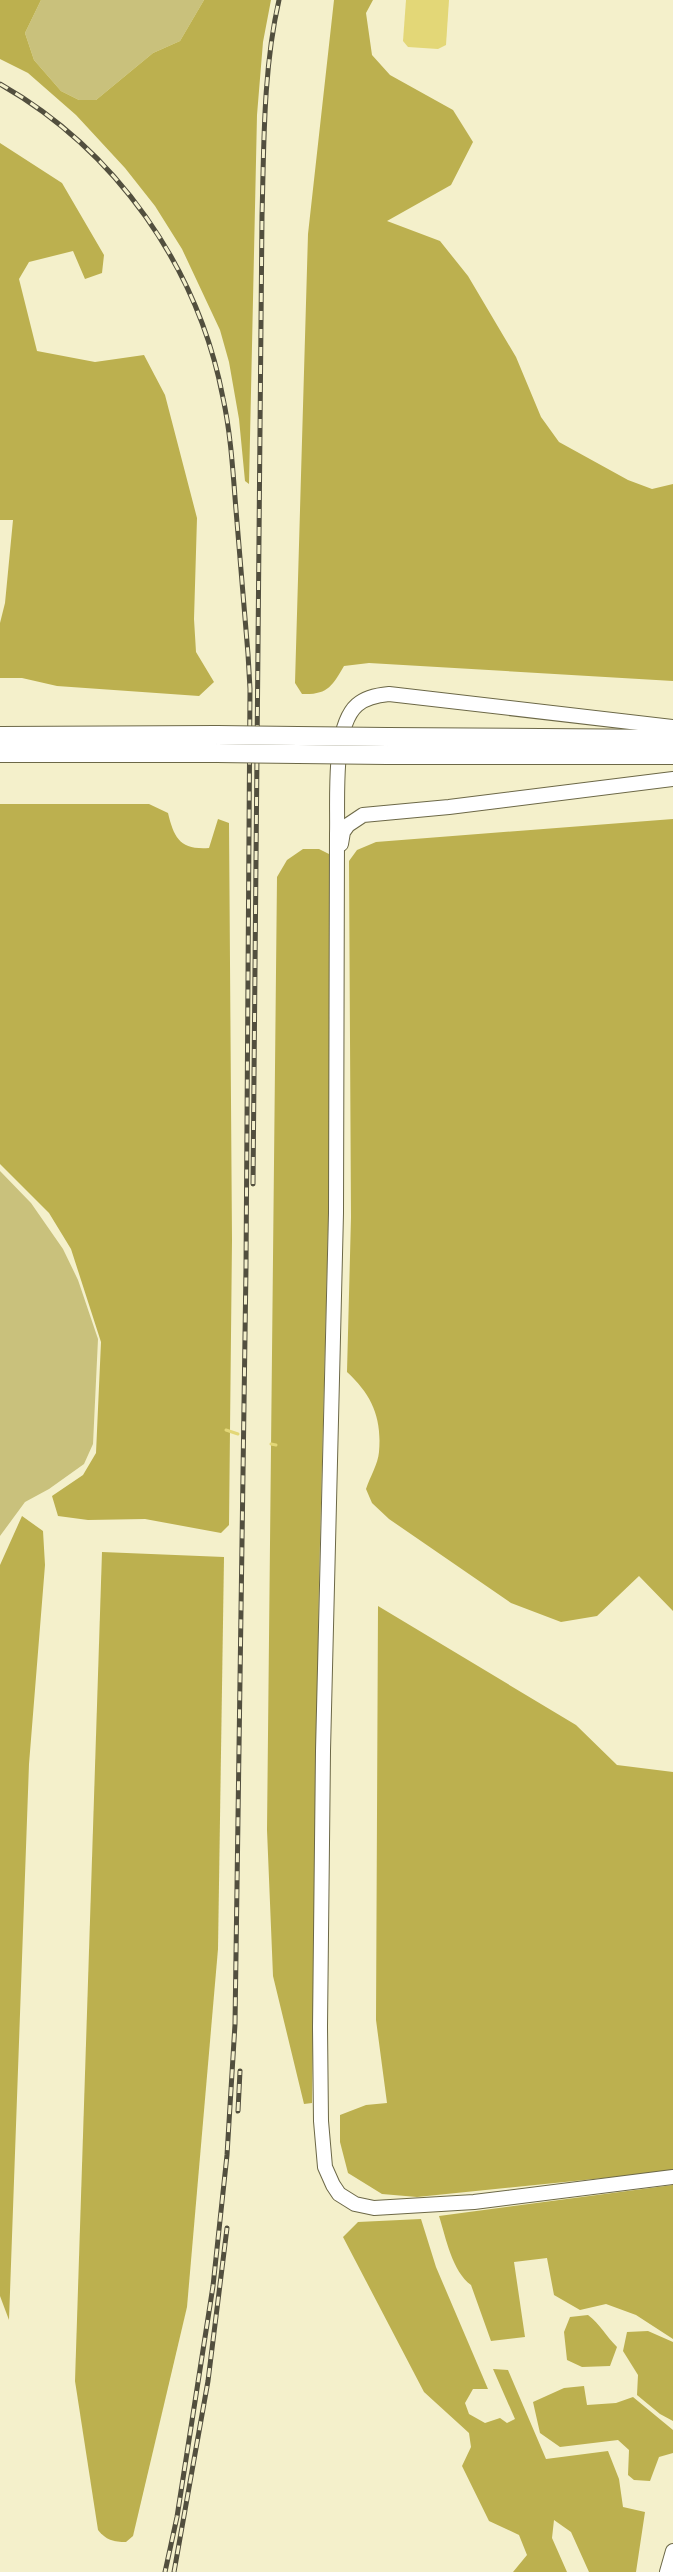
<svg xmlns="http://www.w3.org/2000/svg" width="673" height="2572" font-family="Manrope,sans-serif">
	<rect width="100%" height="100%" fill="#f4f0cb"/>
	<g fill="#c9c17c">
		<polygon points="41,0 204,0 180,41 153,53 96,100 79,100 61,91 34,60 25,33"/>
		<polygon points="0,1171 31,1203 63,1249 78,1280 98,1339 93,1444 84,1464 49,1489 25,1502 0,1536"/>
	</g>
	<g fill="#bcb04f">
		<polygon points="0,0 41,0 25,33 34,60 61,91 79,100 96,100 153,53 180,41 204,0 271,0 263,42 257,115 249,484 245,481 239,419 229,362 220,330 182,249 155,206 125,168 76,115 28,73 0,59"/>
		<path d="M 334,0 L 373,0 L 366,13 L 372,55 L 390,75 L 453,110 L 473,142 L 451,185 L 387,221 L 440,241 L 468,276 L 516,357 L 541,417 L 559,442 L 628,480 L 652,489 L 673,484 L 673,681 L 369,663 L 344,666 C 332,686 328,695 302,694 L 295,683 L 308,234 Z"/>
		<polygon points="0,143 62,183 104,255 102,273 85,279 73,251 29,262 19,279 37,351 95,362 144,355 165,395 197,518 194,619 196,652 214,682 199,696 57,686 22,678 0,678 0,623 5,603 13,520 0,520"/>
		<path d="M 0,804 L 149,804 L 168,813 C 174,838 180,850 209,848 L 218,819 L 229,823 L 232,1240 L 229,1525 L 221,1533 L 145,1519 L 88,1520 L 58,1516 L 52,1496 L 83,1475 L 96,1453 L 101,1342 L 71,1249 L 49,1213 L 0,1164 Z"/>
		<path d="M 673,819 L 673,1611 L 639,1576 L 597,1616 L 561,1622 L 511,1603 L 389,1519 L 372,1503 L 366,1489 C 370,1477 378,1464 379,1452 C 382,1418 372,1395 347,1372 L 351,1217 L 349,861 L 357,850 L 376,842 Z"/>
		<polygon points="303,849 319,849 329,854 332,1073 319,1582 312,2103 304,2104 273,1976 267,1830 277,877 287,860"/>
		<polygon points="22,1516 43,1531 45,1565 29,1764 9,2320 0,2296 0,1565"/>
		<path d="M 102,1552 L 224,1557 L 218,1949 L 187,2307 L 133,2536 L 126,2542 C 113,2542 106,2540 98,2530 L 75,2381 Z"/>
		<polygon points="378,1606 576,1725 617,1765 673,1772 673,2171 417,2197 382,2194 348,2173 340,2142 340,2115 366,2105 387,2103 376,2020"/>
		<path d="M 673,2185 L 673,2339 L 636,2315 L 606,2304 L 580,2310 L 554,2295 L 547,2258 L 514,2262 L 525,2337 L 491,2341 L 471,2285 C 452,2271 446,2238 439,2216 Z"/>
		<polygon points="421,2219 436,2267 488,2389 473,2389 465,2403 469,2414 485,2423 500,2418 507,2423 515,2419 493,2369 508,2370 546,2459 608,2451 619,2479 623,2507 645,2512 636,2572 589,2572 571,2532 554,2520 552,2538 567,2572 513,2572 527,2555 519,2535 489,2521 462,2466 471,2447 469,2433 424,2392 343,2237 358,2222"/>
		<path d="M 588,2315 C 600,2324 606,2336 617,2347 L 610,2366 L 582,2367 L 567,2360 L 564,2332 L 570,2317 Z"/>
		<polygon points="648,2331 673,2342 673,2421 660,2414 637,2395 638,2375 623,2351 627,2332"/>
		<polygon points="584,2386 587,2405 616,2403 633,2397 673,2430 673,2453 659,2457 650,2481 634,2480 628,2475 629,2450 618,2440 560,2447 540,2433 533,2402 564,2388"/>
	</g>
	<polygon fill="#e3d777" points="406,0 449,0 446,45 438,49 408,47 403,41"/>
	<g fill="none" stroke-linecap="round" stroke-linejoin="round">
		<g stroke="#e3d777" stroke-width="3">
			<polyline points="226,1430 238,1434"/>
			<polyline points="271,1444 276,1445"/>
		</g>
		<defs>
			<g id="minor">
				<path d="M 673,727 L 389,694 C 378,695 366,697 357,705 C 332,727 338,801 337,834 L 336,1213 L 323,1751 L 320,2027 L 321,2121 L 325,2167 L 333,2185 L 339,2194 L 355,2204 L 374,2208 L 474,2202 L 673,2177"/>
				<polyline points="341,844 343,832 348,825 363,815 449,807 673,779"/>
				<polyline points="667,2572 673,2551"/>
			</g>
			<g id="major">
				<polyline points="0,736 217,735"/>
				<polyline points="387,737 673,739"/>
				<polyline points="0,753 217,753"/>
				<polyline points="387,755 673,755"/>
			</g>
		</defs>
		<use href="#minor" stroke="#6c6847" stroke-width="16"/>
		<use href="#major" stroke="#6c6847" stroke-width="20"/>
		<use href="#minor" stroke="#fff" stroke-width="14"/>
		<use href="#major" stroke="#fff" stroke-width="18"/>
		<defs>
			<g id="rail">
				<path d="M 0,84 C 116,150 198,267 223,398 C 231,435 233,473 236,510 C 240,558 244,606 248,654 L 250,689 L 246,1267 L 235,2024 L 227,2155 L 213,2286 L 177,2517 L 165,2572"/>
				<path d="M 253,1184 L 262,216 C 264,145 263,70 279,0"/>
				<polyline points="238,2111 240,2071"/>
				<polyline points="174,2572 208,2381 227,2228"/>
			</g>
		</defs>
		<use href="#rail" stroke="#524f3e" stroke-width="5"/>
		<use href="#rail" stroke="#f4f0cb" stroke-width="3" stroke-dasharray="9" stroke-linecap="butt"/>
		<defs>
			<g id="major-bridge">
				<polyline points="217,735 387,737"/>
				<polyline points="217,753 387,755"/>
			</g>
		</defs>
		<use href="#major-bridge" stroke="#6c6847" stroke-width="20" stroke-linecap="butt"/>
		<use href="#major-bridge" stroke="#fff" stroke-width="18"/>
	</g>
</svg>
